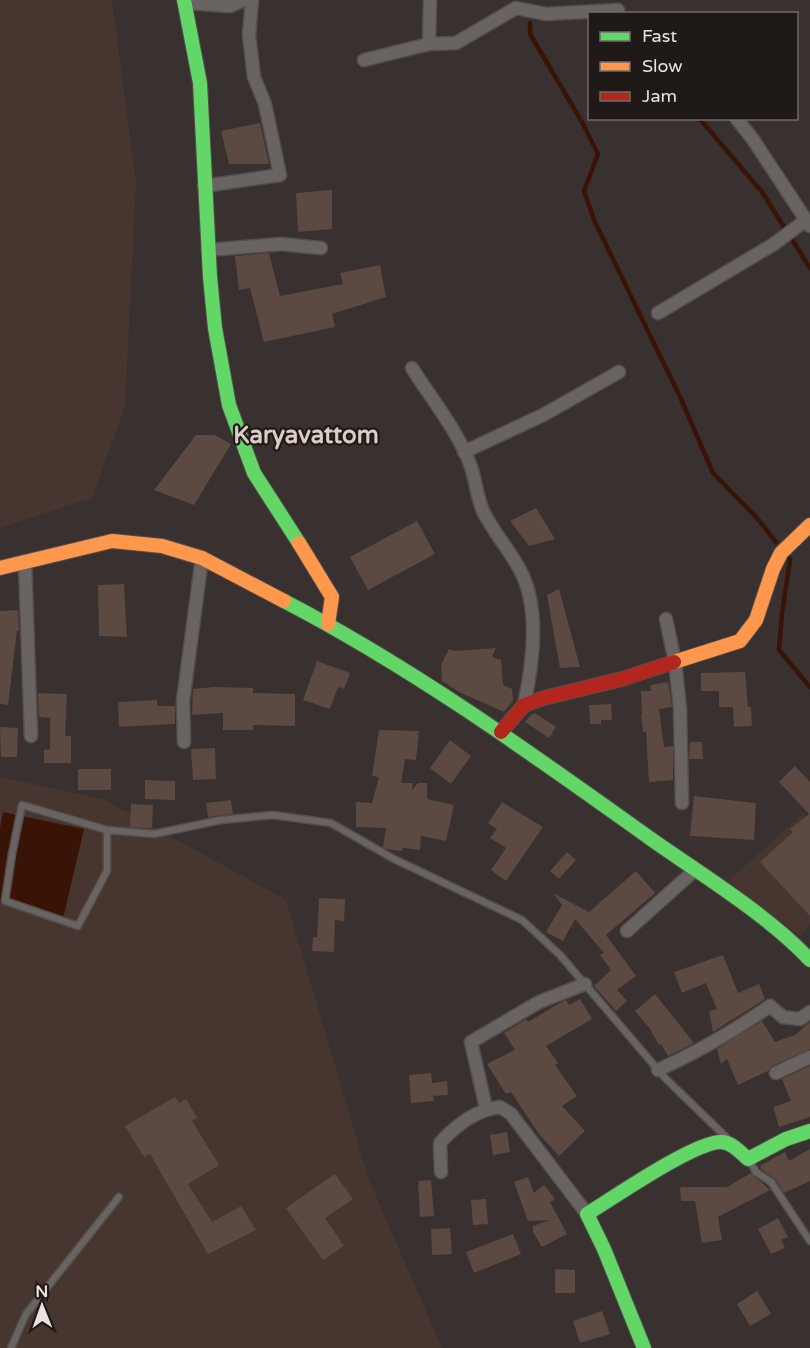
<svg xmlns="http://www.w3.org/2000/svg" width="810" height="1348" font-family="'Varela Round',sans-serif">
	<rect width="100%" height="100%" fill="#38312f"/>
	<g fill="#473630">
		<polygon points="0,0 112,0 136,182 125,407 92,498 0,528"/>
		<polygon points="0,777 103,799 286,900 369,1180 442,1348 0,1348"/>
		<polygon points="803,814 810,821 810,924 800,936 728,881"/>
	</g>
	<polygon fill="#391406" points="3,812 84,829 62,923 0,903 0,828"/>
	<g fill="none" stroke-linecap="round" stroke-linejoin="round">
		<g stroke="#391406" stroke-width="4.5">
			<polyline points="530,23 530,34 582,122 598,154 584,191 594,220 681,399 713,473 757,518 776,542"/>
			<polyline points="699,118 762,192 810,268"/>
			<polyline points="788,556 790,560 782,613 779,650 810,687"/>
		</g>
	</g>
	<g fill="#5b4942">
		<polygon points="260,123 269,164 229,164 221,131"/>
		<polygon points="332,190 332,229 298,232 296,193"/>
		<polygon points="269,253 280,296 343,284 340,273 380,265 386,297 332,314 335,327 264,342 250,288 239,290 235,256"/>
		<polygon points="196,435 215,435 231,444 194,505 154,490"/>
		<polygon points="536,508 555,539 529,546 510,521"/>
		<polygon points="417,521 435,554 368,590 350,557"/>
		<polygon points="124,584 127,637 99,636 98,585"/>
		<polygon points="559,589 580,667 560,668 547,595"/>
		<polygon points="18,610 19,631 17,631 8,705 0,704 0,611"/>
		<polygon points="496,648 492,657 501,660 503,685 512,689 513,701 504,712 461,693 442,681 441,665 449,649 454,651"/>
		<polygon points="317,661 350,673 344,689 338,687 330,709 303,700"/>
		<polygon points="745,672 748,707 751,707 752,726 734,727 733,707 719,707 719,691 701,691 701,673"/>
		<polygon points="668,682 672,707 659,709 664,747 673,746 673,780 649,782 646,732 643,732 641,715 642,715 641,691 651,691 650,685"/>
		<polygon points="214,687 253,688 253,693 295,694 295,726 253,725 253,730 223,730 223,713 192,715 193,689"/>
		<polygon points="38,693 67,694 65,736 71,736 71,763 44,763 44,750 50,749 50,718 39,717"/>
		<polygon points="157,700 157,706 175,706 175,724 119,727 118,702"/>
		<polygon points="611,704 612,720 601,720 601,724 590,724 589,705"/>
		<polygon points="535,713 556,727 549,738 525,722 531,715"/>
		<polygon points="0,727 18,728 17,757 1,757"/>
		<polygon points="379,730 419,731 416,760 405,759 401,783 413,783 412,790 418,783 427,783 427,799 454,805 446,841 421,836 420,850 403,848 402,851 387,849 383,847 386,828 356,827 356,802 372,803 379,777 372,776"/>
		<polygon points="450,740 471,756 451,784 430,768"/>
		<polygon points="690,742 702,742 703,759 689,759"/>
		<polygon points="215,748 216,779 193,780 191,749"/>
		<polygon points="795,766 810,782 810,916 760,862 793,832 790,829 809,814 779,782"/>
		<rect x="78" y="769" width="33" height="21"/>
		<polygon points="145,780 175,781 175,800 145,799"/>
		<polygon points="694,796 756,803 754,840 690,836"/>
		<polygon points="231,800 233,814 208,817 206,803"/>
		<polygon points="502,802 543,827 506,881 491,870 506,848 490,838 497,829 488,823"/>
		<polygon points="131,804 153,805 152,828 130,827"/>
		<polygon points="567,852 576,860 559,879 550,871"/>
		<polygon points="636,871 655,893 606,935 636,976 617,990 627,1001 616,1011 594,986 611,970 600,955 604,953 575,919 563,941 546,932 562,905 553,893 589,912"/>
		<polygon points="319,898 345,899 344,921 335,920 334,952 312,951 313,937 317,937"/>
		<polygon points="723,955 738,993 759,984 765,999 713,1032 709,1011 717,1009 706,983 682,993 674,972"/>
		<polygon points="655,994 694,1043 668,1056 661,1044 659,1045 650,1029 635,1011"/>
		<polygon points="580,999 592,1019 546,1046 558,1063 555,1065 577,1096 562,1106 585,1131 559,1156 539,1134 511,1092 506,1094 487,1064 515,1050 504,1033 526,1019 528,1022 560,1003 566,1000 569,1005"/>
		<polygon points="762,1021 775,1042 795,1035 810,1022 810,1049 772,1066 768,1071 738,1085 727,1059 721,1064 717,1049"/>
		<polygon points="810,1066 810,1117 779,1127 773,1107 791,1101 782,1079"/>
		<polygon points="431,1073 432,1083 447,1081 448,1095 433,1096 434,1101 411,1103 409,1075"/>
		<polygon points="175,1097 179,1103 186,1099 197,1118 192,1121 219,1165 188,1184 212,1222 241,1206 256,1230 208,1254 150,1154 144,1157 125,1126"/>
		<polygon points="507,1132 510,1152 493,1155 490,1135"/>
		<polygon points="810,1149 810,1181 784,1193 775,1179 760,1168 761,1165 785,1152 789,1161"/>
		<polygon points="751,1173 770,1190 718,1217 722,1240 702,1243 695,1201 681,1201 680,1187 727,1187"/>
		<polygon points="335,1174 353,1199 325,1218 344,1246 323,1260 286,1208"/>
		<polygon points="528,1177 534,1193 544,1185 555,1199 550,1202 567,1234 542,1247 533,1232 533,1226 550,1220 528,1221 514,1182"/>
		<polygon points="431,1180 434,1216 420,1217 418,1181"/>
		<polygon points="486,1199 488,1224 473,1225 471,1200"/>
		<polygon points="778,1218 788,1237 781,1240 785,1248 771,1254 758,1229"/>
		<polygon points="450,1228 452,1254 432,1255 431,1229"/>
		<polygon points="513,1234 521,1254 474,1273 466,1252"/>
		<polygon points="555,1269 575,1270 575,1293 555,1293"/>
		<polygon points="757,1291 771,1314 750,1326 737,1304"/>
		<polygon points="602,1311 610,1334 580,1343 573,1321"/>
	</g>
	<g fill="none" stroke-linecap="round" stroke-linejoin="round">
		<defs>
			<g id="lane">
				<polyline points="107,830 107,871 78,926 5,901 12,854 22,805 107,830 154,834 221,820 273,815 331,823 394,859 522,920 560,955 665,1078 727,1138"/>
				<polyline points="749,1160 756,1172 771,1182 810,1241"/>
				<polyline points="11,1348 26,1314 119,1197"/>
			</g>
			<g id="street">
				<polyline points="185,3 230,6 244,0"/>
				<polyline points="429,44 430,0"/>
				<polyline points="364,60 429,44 456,43 516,8 546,14 618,10"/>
				<polyline points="736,118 752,138 810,226"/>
				<polyline points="204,186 280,175 265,104 254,77 249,35 252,0"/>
				<polyline points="208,250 281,244 321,248"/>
				<polyline points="658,313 774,244 806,220"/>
				<path d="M 412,368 C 432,400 459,432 471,467 C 476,482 477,497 483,511 C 493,532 509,549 520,570 C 540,607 533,664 524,705"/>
				<polyline points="464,452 543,415 619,372"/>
				<polyline points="25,562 31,736"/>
				<polyline points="666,619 675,662 680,708 682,803"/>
				<polyline points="184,742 183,701 202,558"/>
				<polyline points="627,931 695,870"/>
				<path d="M 658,1070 C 698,1052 734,1031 770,1006 L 783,1017 L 800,1019 L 810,1012"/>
				<polyline points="776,1073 810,1057"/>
				<polyline points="486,1108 471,1042 539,1002 585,984"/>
				<path d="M 441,1172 L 440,1143 C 456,1125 475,1110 500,1107 L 511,1114 L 587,1214"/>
			</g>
			<g id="fast">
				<polyline points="184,0 200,83 210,277 215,328 229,405 254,473 299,543"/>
				<path d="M 284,601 C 413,668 532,754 651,839 C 702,875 768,915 810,960"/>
				<path d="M 644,1348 L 604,1249 L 587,1214 C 613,1198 694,1142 721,1142 C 732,1142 741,1153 748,1159 L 786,1139 L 810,1131"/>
			</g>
			<g id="slow">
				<polyline points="299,543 332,597 328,624"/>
				<polyline points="0,568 112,541 162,546 202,558 284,601"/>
				<polyline points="674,662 740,641 756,620 773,569 781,553 810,525"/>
			</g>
			<polyline id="jam" points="501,732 524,705 544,698 622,679 674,662"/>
		</defs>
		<use href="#lane" stroke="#544e4d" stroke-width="9"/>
		<use href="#street" stroke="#544e4d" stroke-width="15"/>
		<use href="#fast" stroke="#544e4d" stroke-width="16"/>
		<use href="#slow" stroke="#544e4d" stroke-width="16"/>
		<use href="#jam" stroke="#544e4d" stroke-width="16"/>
		<use href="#lane" stroke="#696462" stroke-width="6"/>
		<use href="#street" stroke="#696462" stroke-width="12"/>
		<use href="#fast" stroke="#63d668" stroke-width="14"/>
		<use href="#slow" stroke="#ff974d" stroke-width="14"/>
		<use href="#jam" stroke="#b3261e" stroke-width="14"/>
	</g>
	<g text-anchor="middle" stroke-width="4.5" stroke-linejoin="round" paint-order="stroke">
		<g font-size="24" font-weight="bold" fill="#dbccc6" stroke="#1f1917">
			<text x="306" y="443">Karyavattom</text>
		</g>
	</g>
	<rect x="588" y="12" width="210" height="108" fill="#1f1917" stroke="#716a67" stroke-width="1.5"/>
	<rect x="600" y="32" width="30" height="9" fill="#63d668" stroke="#716a67" stroke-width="1.5"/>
	<text x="642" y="42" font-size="18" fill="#ebe3e0">Fast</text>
	<rect x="600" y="62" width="30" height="9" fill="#ff974d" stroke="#716a67" stroke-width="1.5"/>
	<text x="642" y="72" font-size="18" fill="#ebe3e0">Slow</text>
	<rect x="600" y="92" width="30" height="9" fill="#b3261e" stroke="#716a67" stroke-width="1.5"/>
	<text x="642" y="102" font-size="18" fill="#ebe3e0">Jam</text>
	<g transform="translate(42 1306) rotate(359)" stroke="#1f1917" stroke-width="4.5" paint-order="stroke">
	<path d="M0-4.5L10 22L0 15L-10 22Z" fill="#ebe3e0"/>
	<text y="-9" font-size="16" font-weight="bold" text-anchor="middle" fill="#ebe3e0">N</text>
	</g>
</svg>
